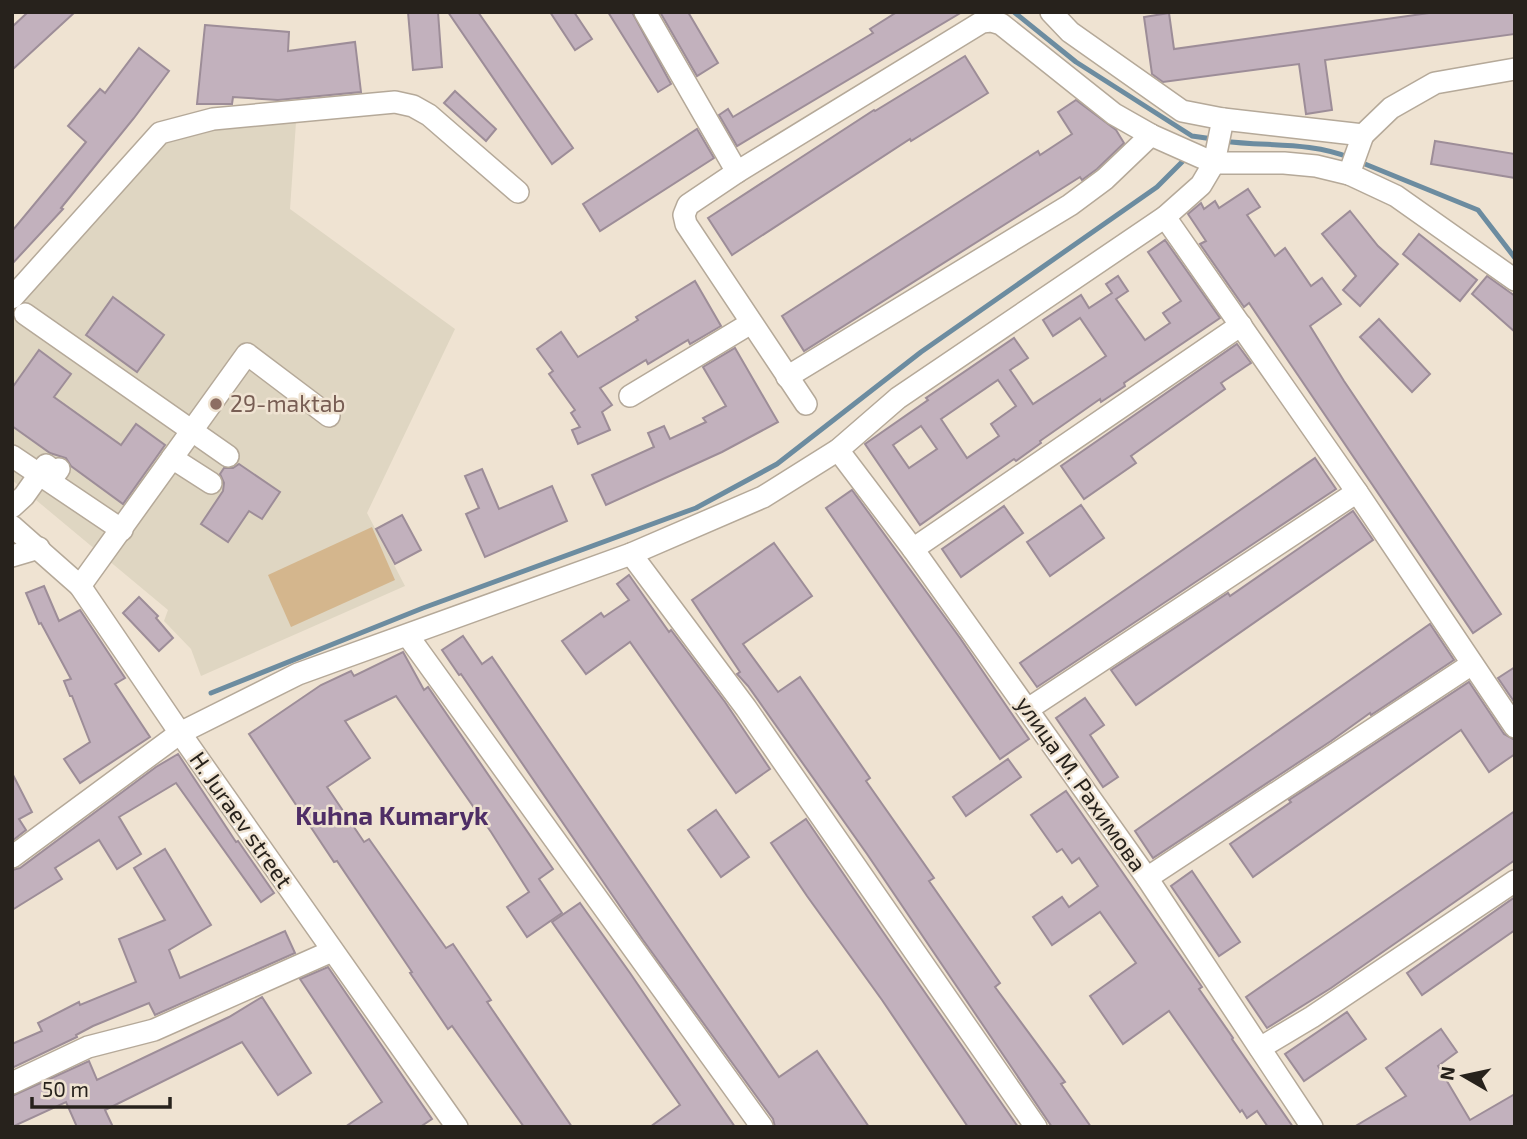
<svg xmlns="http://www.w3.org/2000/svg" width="1527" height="1139" font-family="'Exo 2',sans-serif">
	<rect width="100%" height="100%" fill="#efe3d2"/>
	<polygon fill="#dfd6c2" points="296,122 290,209 455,329 367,513 405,586 201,676 191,649 164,621 168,610 12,480 12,302 166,142 179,134"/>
	<polygon fill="#d4b68d" points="372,527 395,580 291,627 268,575"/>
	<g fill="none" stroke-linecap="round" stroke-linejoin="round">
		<g stroke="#6c8ca0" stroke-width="5">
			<polyline points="1014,12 1076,62 1192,136 1213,139"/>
			<path d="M 1223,141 C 1266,147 1309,141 1351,158"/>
			<polyline points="1360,162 1478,210 1515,258"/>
			<polyline points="211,693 423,608 696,508 777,464 921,352 1157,187 1184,160 1186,156"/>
		</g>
	</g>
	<g fill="#c2b1bd" stroke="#9d8d98" stroke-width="2" fill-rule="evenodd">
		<polygon points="28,12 75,12 12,70 12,27"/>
		<polygon points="408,12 438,12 442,67 413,70"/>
		<polygon points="448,12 478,12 573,148 552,164"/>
		<polygon points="550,12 574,12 592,39 575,50"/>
		<polygon points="608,12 632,12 671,84 658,92"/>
		<polygon points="660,12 688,12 718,63 697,76"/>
		<polygon points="897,12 962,12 737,146 719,115 728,109 733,117 873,33 870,29"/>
		<polygon points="1436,12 1515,12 1515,34 1325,60 1332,110 1306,114 1299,64 1163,82 1152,74 1144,17 1169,13 1174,49"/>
		<polygon points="205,25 289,32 288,51 355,42 361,92 278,100 233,97 232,104 197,104"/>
		<polygon points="139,48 169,71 134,118 61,208 63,209 12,264 12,231 86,142 68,126 100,89 105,93"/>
		<polygon points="965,56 988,93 911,141 910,139 732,255 708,218 874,110 875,111"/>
		<polygon points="455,91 496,129 486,141 444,103"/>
		<polygon points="1076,100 1116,130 1124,143 1097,169 1082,180 1080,177 804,351 782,316 1038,151 1040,155 1072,134 1058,112"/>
		<polygon points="697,129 714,158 600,231 583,204"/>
		<polygon points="1435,141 1515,154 1515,178 1431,164"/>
		<polygon points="1248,189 1260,207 1247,215 1275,256 1285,248 1311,286 1322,278 1341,304 1310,326 1344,381 1501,614 1473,633 1249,303 1244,307 1200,244 1206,241 1188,214 1201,203 1204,209 1215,201 1219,208"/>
		<polygon points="1350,211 1378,246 1398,264 1360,306 1343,290 1356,276 1322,234"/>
		<polygon points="1419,234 1477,280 1460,301 1403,254"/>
		<path d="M 1165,240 L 1220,318 L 1124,383 L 1125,386 L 1101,402 L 1100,399 L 1040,441 L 1041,443 L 1016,461 L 1014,459 L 920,525 L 865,444 L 928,400 L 926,398 L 1014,338 L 1028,358 L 1010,370 L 1033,404 L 1082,372 L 1106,356 L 1080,318 L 1053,336 L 1043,320 L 1081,295 L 1089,308 L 1112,293 L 1106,284 L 1118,276 L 1128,291 L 1116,299 L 1145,340 L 1170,323 L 1163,313 L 1181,301 L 1148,252 ZM 998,380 L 1016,406 L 991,424 L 999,436 L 967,458 L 941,419 ZM 921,426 L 937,449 L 909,468 L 893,445 Z"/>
		<polygon points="1487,276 1515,296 1515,332 1472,294"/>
		<polygon points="695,281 721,326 690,344 688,340 648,364 646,360 600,388 612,405 602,412 610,430 578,444 572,430 580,427 571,413 575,410 549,374 553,371 537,349 561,332 578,357 638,320 636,317"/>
		<polygon points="113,297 164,335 137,372 86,335"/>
		<polygon points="1379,319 1430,374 1412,392 1360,337"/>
		<polygon points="1237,344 1251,363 1221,383 1225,389 1131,456 1136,463 1084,499 1061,466"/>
		<polygon points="735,348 778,422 722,452 606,505 592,475 654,447 648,433 664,426 670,439 706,422 703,418 726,406 703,367"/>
		<polygon points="39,350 71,374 54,397 121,445 136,424 165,445 123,504 71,466 66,458 50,453 12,426 12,388"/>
		<polygon points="1315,458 1336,489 1037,687 1020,663"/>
		<polygon points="239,464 280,492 262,519 249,511 228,542 201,524 223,491 224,483 220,474 224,468 233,468"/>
		<polygon points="482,469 499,509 552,486 567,521 485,557 466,514 479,508 465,476"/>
		<polygon points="852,490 960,638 1029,739 1000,759 826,508"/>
		<polygon points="1081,505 1104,538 1050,576 1027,542"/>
		<polygon points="1004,506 1023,533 961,577 942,549"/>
		<polygon points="1353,511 1373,540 1136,705 1111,670 1228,593 1230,596"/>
		<polygon points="402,515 421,550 395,564 376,529"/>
		<polygon points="774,543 812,596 743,644 778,692 800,677 870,778 866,781 934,878 929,881 1000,983 995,987 1065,1082 1061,1084 1091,1127 1052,1127 867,854 748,686 737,674 740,672 692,600"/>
		<polygon points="629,575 669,632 671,630 725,702 770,769 736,793 630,642 586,674 562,641 601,613 604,617 629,600 617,584"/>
		<polygon points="44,586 59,621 80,610 125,678 115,684 150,737 80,783 64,759 90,742 72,696 70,696 64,681 71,679 41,623 39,624 26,593"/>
		<polygon points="139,597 158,616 156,618 173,638 159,651 123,613"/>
		<polygon points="1430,624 1454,660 1371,715 1370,713 1331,741 1153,858 1135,831"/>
		<polygon points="463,636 482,664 492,657 779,1077 817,1051 869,1127 775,1127 773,1119 643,940 461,674 459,675 442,650"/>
		<polygon points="403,652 424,690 428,687 553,869 539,879 562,913 527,937 507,907 529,892 491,832 396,696 345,721 370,758 327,787 364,842 369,839 446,948 453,944 491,1000 487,1002 572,1127 524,1127 452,1026 448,1029 410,973 412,972 337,861 334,862 249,734 321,685 351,671 354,676"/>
		<polygon points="1515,667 1515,703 1498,678"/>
		<polygon points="1469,682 1504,734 1515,740 1515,754 1489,772 1461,730 1458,732 1253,877 1230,844 1291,802 1289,800"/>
		<polygon points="1085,698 1104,725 1090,735 1118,777 1103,787 1056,718"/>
		<polygon points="178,754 236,842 238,841 274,893 261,902 176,783 119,817 141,854 117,869 99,840 55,868 62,879 12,910 12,870 20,868 156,767"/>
		<polygon points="1008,759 1021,777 966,816 953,797"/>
		<polygon points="12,773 32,812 19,819 26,830 12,841"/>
		<polygon points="1066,791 1202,987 1199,989 1233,1038 1232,1039 1293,1127 1268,1127 1257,1111 1247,1118 1242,1110 1240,1112 1169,1011 1123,1044 1090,996 1136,963 1100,912 1052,945 1033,917 1062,897 1069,907 1098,886 1079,858 1072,863 1062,849 1057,852 1031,815"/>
		<polygon points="716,810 749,857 721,877 688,830"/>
		<polygon points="1515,811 1515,860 1331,988 1267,1028 1246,997"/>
		<polygon points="806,819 881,929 1018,1127 968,1127 882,1000 807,896 771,843"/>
		<polygon points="165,849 211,925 169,950 180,978 285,931 295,953 155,1015 149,1003 93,1026 76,1035 77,1037 12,1068 12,1044 42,1031 38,1023 79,1002 80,1005 136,982 119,939 165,920 134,868"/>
		<polygon points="1192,871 1240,942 1219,956 1171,886"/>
		<polygon points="1515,897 1515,930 1422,995 1407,973"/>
		<polygon points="580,903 630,973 735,1127 650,1127 680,1105 552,922"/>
		<polygon points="328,967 432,1119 420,1127 345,1127 382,1102 300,979"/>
		<polygon points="262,997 311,1073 278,1095 242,1042 105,1110 113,1127 77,1127 66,1102 12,1127 12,1096 89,1061 97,1080 229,1017"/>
		<polygon points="1347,1012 1366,1039 1304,1081 1285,1054"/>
		<polygon points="1441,1029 1457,1052 1438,1066 1470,1120 1515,1094 1515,1127 1354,1127 1406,1096 1386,1068"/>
	</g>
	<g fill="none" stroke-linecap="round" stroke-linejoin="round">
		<defs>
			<g id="minor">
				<polyline points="645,12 737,172"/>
				<polyline points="1051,12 1070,32 1182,111 1223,119 1363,135 1391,108 1435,83 1515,69"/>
				<polyline points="1349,174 1363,135"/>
				<polyline points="1165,217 1357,492 1515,727"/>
				<polyline points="12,298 160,133 213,119 395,102 413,106 429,115 518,192"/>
				<polyline points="25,314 228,456"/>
				<polyline points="787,377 1070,205 1105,179 1151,135"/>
				<polyline points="630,396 751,323"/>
				<polyline points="806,404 686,224 684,215 688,205 737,172 982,22 991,21 1001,24 1114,114 1151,135 1214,163 1284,163 1316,166 1349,174 1396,196 1515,280"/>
				<polyline points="838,450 913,549 1147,878 1312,1127"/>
				<polyline points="12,456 122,530"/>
				<polyline points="172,458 211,483"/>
				<polyline points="12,507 24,496 46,465 56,473 59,469"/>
				<polyline points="12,526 80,586 180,733 457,1127"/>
				<polyline points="913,549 1241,325"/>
				<polyline points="631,554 746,708 1036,1127"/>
				<polyline points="12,556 39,548"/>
				<polyline points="80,586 247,354 329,416"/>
				<polyline points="408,636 762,1127"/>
				<polyline points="1028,709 1357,492"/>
				<polyline points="12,857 180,733 298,674 631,554 763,497 838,450 898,398 1165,217 1201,185 1214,163 1223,119"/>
				<polyline points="1147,878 1472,664"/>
				<polyline points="1260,1048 1312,1017 1515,881"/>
				<polyline points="12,1083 88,1047 154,1030 332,951"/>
			</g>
		</defs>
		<use href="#minor" stroke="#b5a999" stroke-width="24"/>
		<use href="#minor" stroke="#fff" stroke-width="21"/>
	</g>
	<circle fill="#8d6e63" stroke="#efe3d2" stroke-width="2.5" cx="216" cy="404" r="7"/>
	<g text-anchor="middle" stroke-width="5" stroke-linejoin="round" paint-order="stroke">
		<g font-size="23" fill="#785e54" stroke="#efe3d2" text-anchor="start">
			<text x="230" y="412">29-maktab</text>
		</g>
		<g font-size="23" fill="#27221c" stroke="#efe3d2">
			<text transform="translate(1081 784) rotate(55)" y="8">улица М. Рахимова</text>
			<text transform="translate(241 820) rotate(55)" y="8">H. Juraev street</text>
		</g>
		<g font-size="26" font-weight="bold" fill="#4f2e66" stroke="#efe3d2">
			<text x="392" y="825">Kuhna Kumaryk</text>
		</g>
	</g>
	<rect width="1527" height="1139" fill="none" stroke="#27221c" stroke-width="28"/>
	<g transform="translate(1464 1076) rotate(279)" stroke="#efe3d2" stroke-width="5" paint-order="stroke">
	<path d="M0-5L12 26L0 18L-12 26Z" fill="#27221c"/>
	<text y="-10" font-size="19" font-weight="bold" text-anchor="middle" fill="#27221c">N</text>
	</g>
	<path d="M32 1097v10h138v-10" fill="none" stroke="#27221c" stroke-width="3.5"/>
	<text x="42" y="1097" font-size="21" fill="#27221c" stroke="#efe3d2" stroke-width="5" paint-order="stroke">50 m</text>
</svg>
